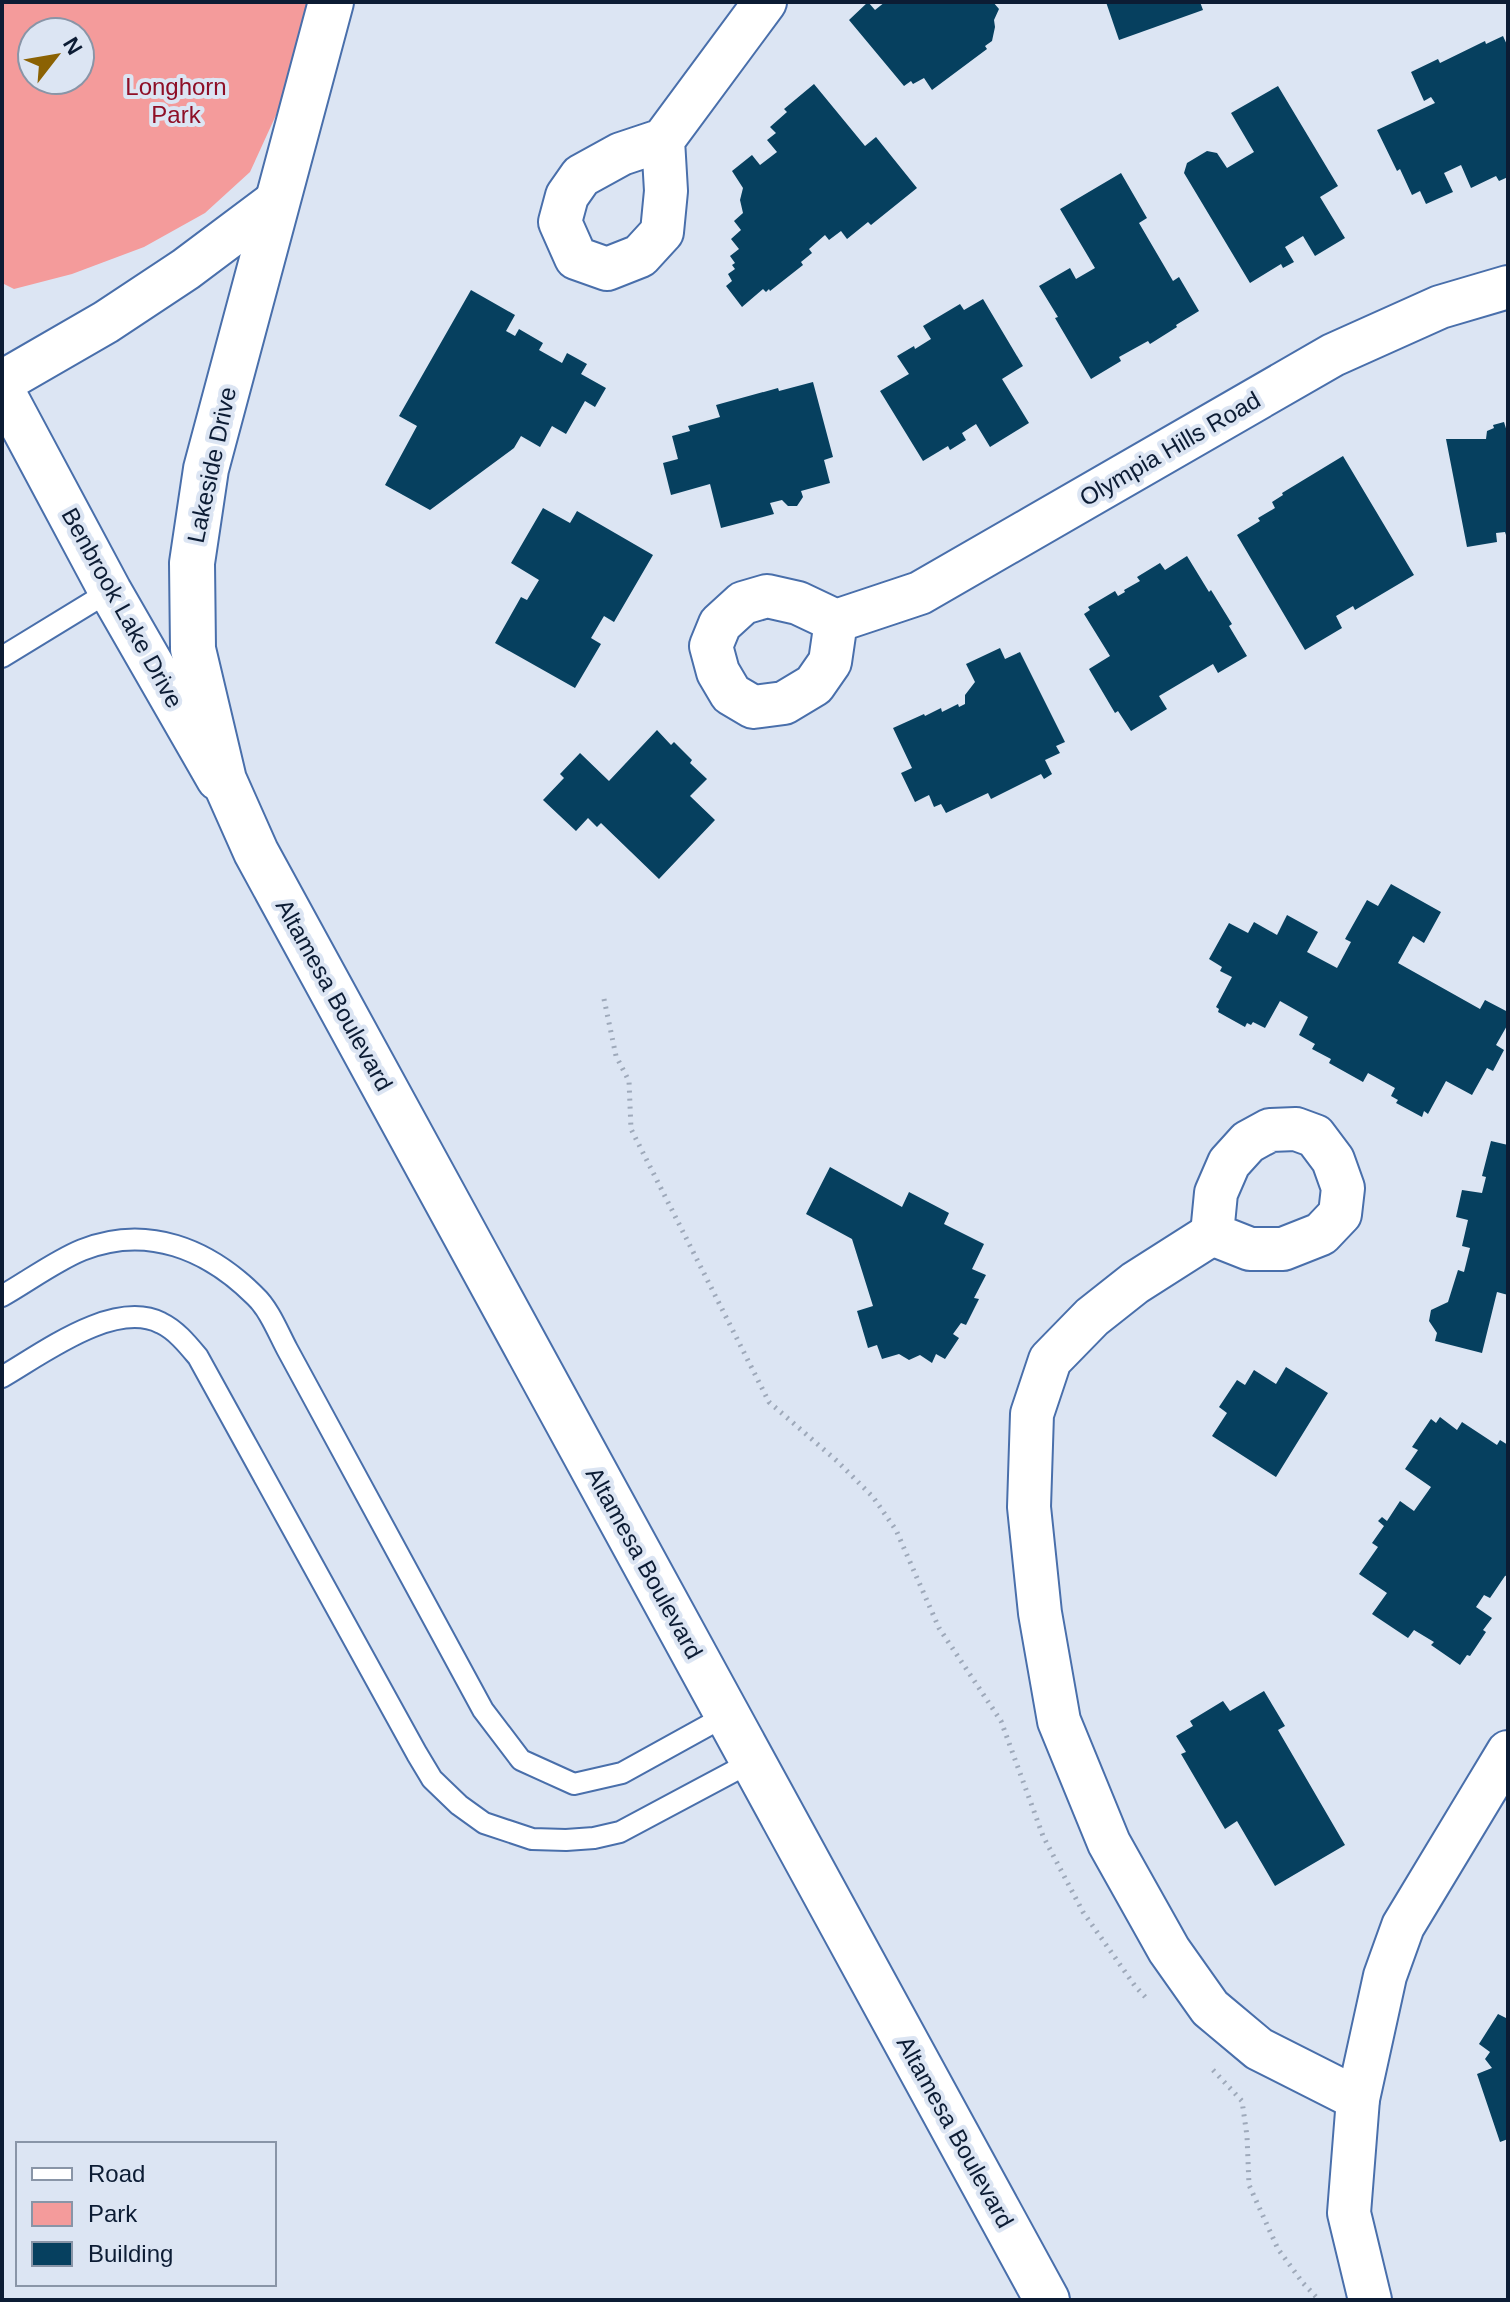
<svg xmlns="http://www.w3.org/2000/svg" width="1510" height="2302" font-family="Arial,sans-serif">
	<rect width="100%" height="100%" fill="#dce5f3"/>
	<path fill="#f49b9b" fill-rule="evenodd" d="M 2,2 L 309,2 L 282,102 L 250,172 L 205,213 L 144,247 L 72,274 L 14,289 L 2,283 ZM 32,32 L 80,32 L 80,80 L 32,80 Z"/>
	<g fill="#06405f">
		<polygon points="868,2 875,10 885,2 993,2 999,9 994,20 995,27 992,41 985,46 987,49 932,90 924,78 913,84 911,81 904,86 849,20"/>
		<polygon points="1106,2 1200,2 1203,10 1119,40"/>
		<polygon points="1503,36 1508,47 1508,177 1499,181 1496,176 1471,188 1461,165 1444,173 1453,192 1426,204 1420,191 1412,195 1400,169 1397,171 1377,130 1435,103 1431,97 1424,101 1411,72 1438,59 1440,63 1485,41 1486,44"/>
		<polygon points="814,84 865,146 876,137 917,188 871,225 868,222 847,239 841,231 829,240 825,235 809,249 812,253 801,262 803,265 770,291 769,289 766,292 763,289 742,307 726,286 732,281 728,274 735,269 732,265 735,263 730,256 739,249 731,239 741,230 734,221 743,213 740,200 743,188 732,171 752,155 760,165 777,152 767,140 776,133 770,127 787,112 784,109"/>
		<polygon points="1278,86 1338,186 1320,197 1345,238 1315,256 1303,236 1285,247 1294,262 1283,268 1281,264 1250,283 1184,173 1187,163 1207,151 1217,153 1227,168 1254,152 1231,113"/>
		<polygon points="1121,173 1147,218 1139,223 1173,281 1179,277 1199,311 1176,325 1177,327 1150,344 1148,341 1119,357 1121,361 1091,379 1055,318 1058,317 1039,286 1070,268 1076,279 1095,268 1060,209"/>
		<polygon points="471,290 515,315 506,331 515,336 519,329 543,343 539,350 562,363 567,353 587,364 581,374 606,388 595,407 585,401 566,434 552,426 540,447 521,436 514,448 430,510 385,485 417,426 399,416"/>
		<polygon points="983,299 1023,366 1002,379 1029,423 990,447 976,424 962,433 966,440 950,450 948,446 923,461 880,391 909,374 897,356 914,346 915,349 931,339 923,326 960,304 964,310"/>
		<polygon points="813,382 833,457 824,460 830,483 801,491 803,497 797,506 788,506 782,500 770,503 774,514 721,528 710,484 671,495 663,463 678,459 672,436 690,431 688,426 720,417 716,405 778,388 779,391"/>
		<polygon points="1504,422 1508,435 1508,541 1505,532 1496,533 1497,542 1467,547 1446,439 1486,439 1487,431 1494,428 1493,425"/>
		<polygon points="1343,456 1414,575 1355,610 1353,606 1336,616 1342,628 1305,650 1237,535 1260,521 1258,518 1275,508 1272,502 1283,495 1282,493"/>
		<polygon points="543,508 570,523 577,511 653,555 614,622 604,616 591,638 601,644 575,688 495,643 521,597 527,600 539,580 511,563"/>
		<polygon points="1187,556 1209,592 1211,590 1232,624 1229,626 1247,656 1218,673 1213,664 1159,696 1167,709 1131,731 1118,711 1115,713 1089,669 1110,656 1084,614 1090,610 1088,607 1115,591 1118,596 1125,592 1124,590 1140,581 1137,577 1160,563 1165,570"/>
		<polygon points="1000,648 1005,659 1020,652 1065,742 1056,746 1060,753 1045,760 1052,774 1044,779 1041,774 991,799 988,793 946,813 941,804 934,807 929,795 915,802 901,773 912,768 893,728 924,714 925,716 941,708 942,712 958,704 959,707 965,704 965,695 975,682 966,664"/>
		<polygon points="657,730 671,745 674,742 692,760 690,763 707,779 690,796 715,820 659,879 601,823 597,827 588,818 576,831 543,800 564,778 560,774 580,753 609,781"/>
		<polygon points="1391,884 1441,912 1424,943 1413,936 1398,963 1480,1009 1485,1000 1508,1012 1508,1024 1496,1045 1504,1050 1493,1071 1487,1068 1472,1095 1446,1081 1428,1114 1424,1111 1422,1117 1396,1103 1398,1100 1391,1096 1395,1088 1368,1073 1363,1082 1329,1063 1331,1059 1312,1049 1315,1044 1299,1035 1308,1017 1280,1001 1265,1028 1253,1022 1251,1025 1247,1023 1245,1027 1218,1012 1219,1009 1216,1007 1232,977 1220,971 1222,967 1209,959 1229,923 1248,933 1254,922 1277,935 1287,915 1318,932 1307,952 1337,968 1351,942 1345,939 1367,900 1378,906"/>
		<polygon points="1491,1141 1508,1145 1508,1295 1497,1292 1482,1353 1435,1341 1437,1333 1429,1321 1431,1310 1448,1302 1458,1270 1464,1272 1470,1248 1462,1246 1468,1220 1456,1217 1462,1190 1482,1193 1486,1177 1482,1176"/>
		<polygon points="830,1167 902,1207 909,1192 949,1213 944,1224 984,1244 972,1269 986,1275 974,1298 979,1299 966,1325 961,1323 953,1334 959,1338 945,1359 936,1354 932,1363 920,1355 909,1360 899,1354 882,1359 877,1345 868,1348 857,1311 873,1306 852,1239 806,1214"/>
		<polygon points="1286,1367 1328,1393 1276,1477 1212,1436 1227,1413 1219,1407 1237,1380 1245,1385 1254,1370 1276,1384"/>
		<polygon points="1440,1417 1457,1430 1462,1422 1497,1445 1500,1440 1508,1445 1508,1575 1505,1576 1490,1598 1484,1595 1476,1607 1492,1618 1483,1630 1486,1632 1470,1656 1467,1655 1460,1665 1431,1645 1434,1642 1414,1630 1408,1638 1372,1614 1387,1593 1359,1574 1378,1547 1372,1543 1384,1526 1378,1521 1382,1517 1387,1521 1400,1501 1414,1511 1431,1487 1405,1469 1418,1450 1412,1447 1431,1419 1436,1423"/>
		<polygon points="1264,1691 1285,1726 1278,1730 1345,1845 1275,1886 1237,1821 1225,1829 1181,1754 1186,1752 1176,1736 1193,1726 1190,1721 1223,1701 1230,1711"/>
		<polygon points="1498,2014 1508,2019 1508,2139 1500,2142 1477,2074 1492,2068 1485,2059 1490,2052 1479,2044"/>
	</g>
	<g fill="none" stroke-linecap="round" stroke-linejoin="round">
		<defs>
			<g id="service">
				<polyline points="2,657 110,591"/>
				<path d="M 2,1296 C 27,1282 55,1261 82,1250 C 147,1224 208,1249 255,1296 C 269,1309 278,1332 287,1349 L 483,1710 L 521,1760 L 574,1784 L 622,1773 L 727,1715"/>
				<path d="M 2,1377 C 42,1354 114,1299 161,1323 C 176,1330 188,1345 198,1357 L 417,1754 L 432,1779 L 459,1805 L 484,1823 L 532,1839 L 566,1840 L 594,1838 L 620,1832 L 753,1761"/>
			</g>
			<g id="minor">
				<polyline points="663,140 666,191 662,232 640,256 607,269 576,258 560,222 567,196 581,176 621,154 663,140 765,2"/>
				<polyline points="2,382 106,322 186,269 278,200"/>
				<polyline points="2,389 110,591 218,779"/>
				<polyline points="836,621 830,662 814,685 784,703 753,707 731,694 718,672 711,646 720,624 743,603 767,596 798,603 836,621 920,593 1333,355 1440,307 1508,287"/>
				<polygon points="1296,1129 1315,1136 1333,1160 1343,1188 1340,1214 1321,1234 1283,1249 1250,1249 1212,1234 1216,1193 1229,1163 1248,1142 1270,1130"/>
				<polyline points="1212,1234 1135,1283 1092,1317 1050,1360 1032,1414 1029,1507 1040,1613 1059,1721 1109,1843 1169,1950 1210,2008 1259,2049 1358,2099"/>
				<polyline points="1370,2300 1349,2213 1358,2099 1385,1976 1403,1926 1508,1752"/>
			</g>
			<polyline id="tertiary" points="331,2 206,469 192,563 193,649 224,780 256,852 1047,2300"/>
		</defs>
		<use href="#service" stroke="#496fab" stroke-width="24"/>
		<use href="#minor" stroke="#496fab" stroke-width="46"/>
		<use href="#tertiary" stroke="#496fab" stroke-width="48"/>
		<g stroke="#9ea9ba" stroke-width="5" stroke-dasharray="2 6" stroke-linecap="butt">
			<polyline points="604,999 616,1056 629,1081 631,1129 769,1402 837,1461 873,1497 896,1530 939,1628 1001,1721 1043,1836 1083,1912 1135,1986 1149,2001"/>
			<polyline points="1213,2070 1242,2101 1247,2136 1249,2185 1278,2249 1303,2283 1319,2300"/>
		</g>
		<use href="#service" stroke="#fff" stroke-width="20"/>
		<use href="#minor" stroke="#fff" stroke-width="42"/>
		<use href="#tertiary" stroke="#fff" stroke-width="44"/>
	</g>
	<g text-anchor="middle" stroke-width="8" stroke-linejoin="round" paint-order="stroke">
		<g font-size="24" fill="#8e0f27" stroke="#dce5f3">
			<text x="176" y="95">Longhorn<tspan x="176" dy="28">Park</tspan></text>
		</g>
		<g font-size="24" fill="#0c1c34" stroke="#dce5f3">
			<text transform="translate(1170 449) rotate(-30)" y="8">Olympia Hills Road</text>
			<text transform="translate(212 465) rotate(-78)" y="8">Lakeside Drive</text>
			<text transform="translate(122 608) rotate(61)" y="8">Benbrook Lake Drive</text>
			<text transform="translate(334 995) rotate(61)" y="8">Altamesa Boulevard</text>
			<text transform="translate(644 1563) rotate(61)" y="8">Altamesa Boulevard</text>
			<text transform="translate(955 2132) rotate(61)" y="8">Altamesa Boulevard</text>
		</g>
	</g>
	<rect width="1510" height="2302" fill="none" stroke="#0c1c34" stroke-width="8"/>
	<rect x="16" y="2142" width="260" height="144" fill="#dce5f3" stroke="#8995a7" stroke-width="2"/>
	<rect x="32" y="2168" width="40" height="12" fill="#ffffff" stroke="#8995a7" stroke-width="2"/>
	<text x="88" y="2182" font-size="24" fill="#0c1c34">Road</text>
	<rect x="32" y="2202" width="40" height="24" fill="#f49b9b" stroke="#8995a7" stroke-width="2"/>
	<text x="88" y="2222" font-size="24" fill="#0c1c34">Park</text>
	<rect x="32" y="2242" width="40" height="24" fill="#06405f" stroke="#8995a7" stroke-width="2"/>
	<text x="88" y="2262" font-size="24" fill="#0c1c34">Building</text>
	<g transform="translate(56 56) rotate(59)"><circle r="38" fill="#dce5f3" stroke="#8995a7" stroke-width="2"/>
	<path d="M0-6L14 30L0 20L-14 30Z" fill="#8b6203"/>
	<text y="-12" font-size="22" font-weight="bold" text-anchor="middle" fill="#0c1c34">N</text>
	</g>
</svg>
